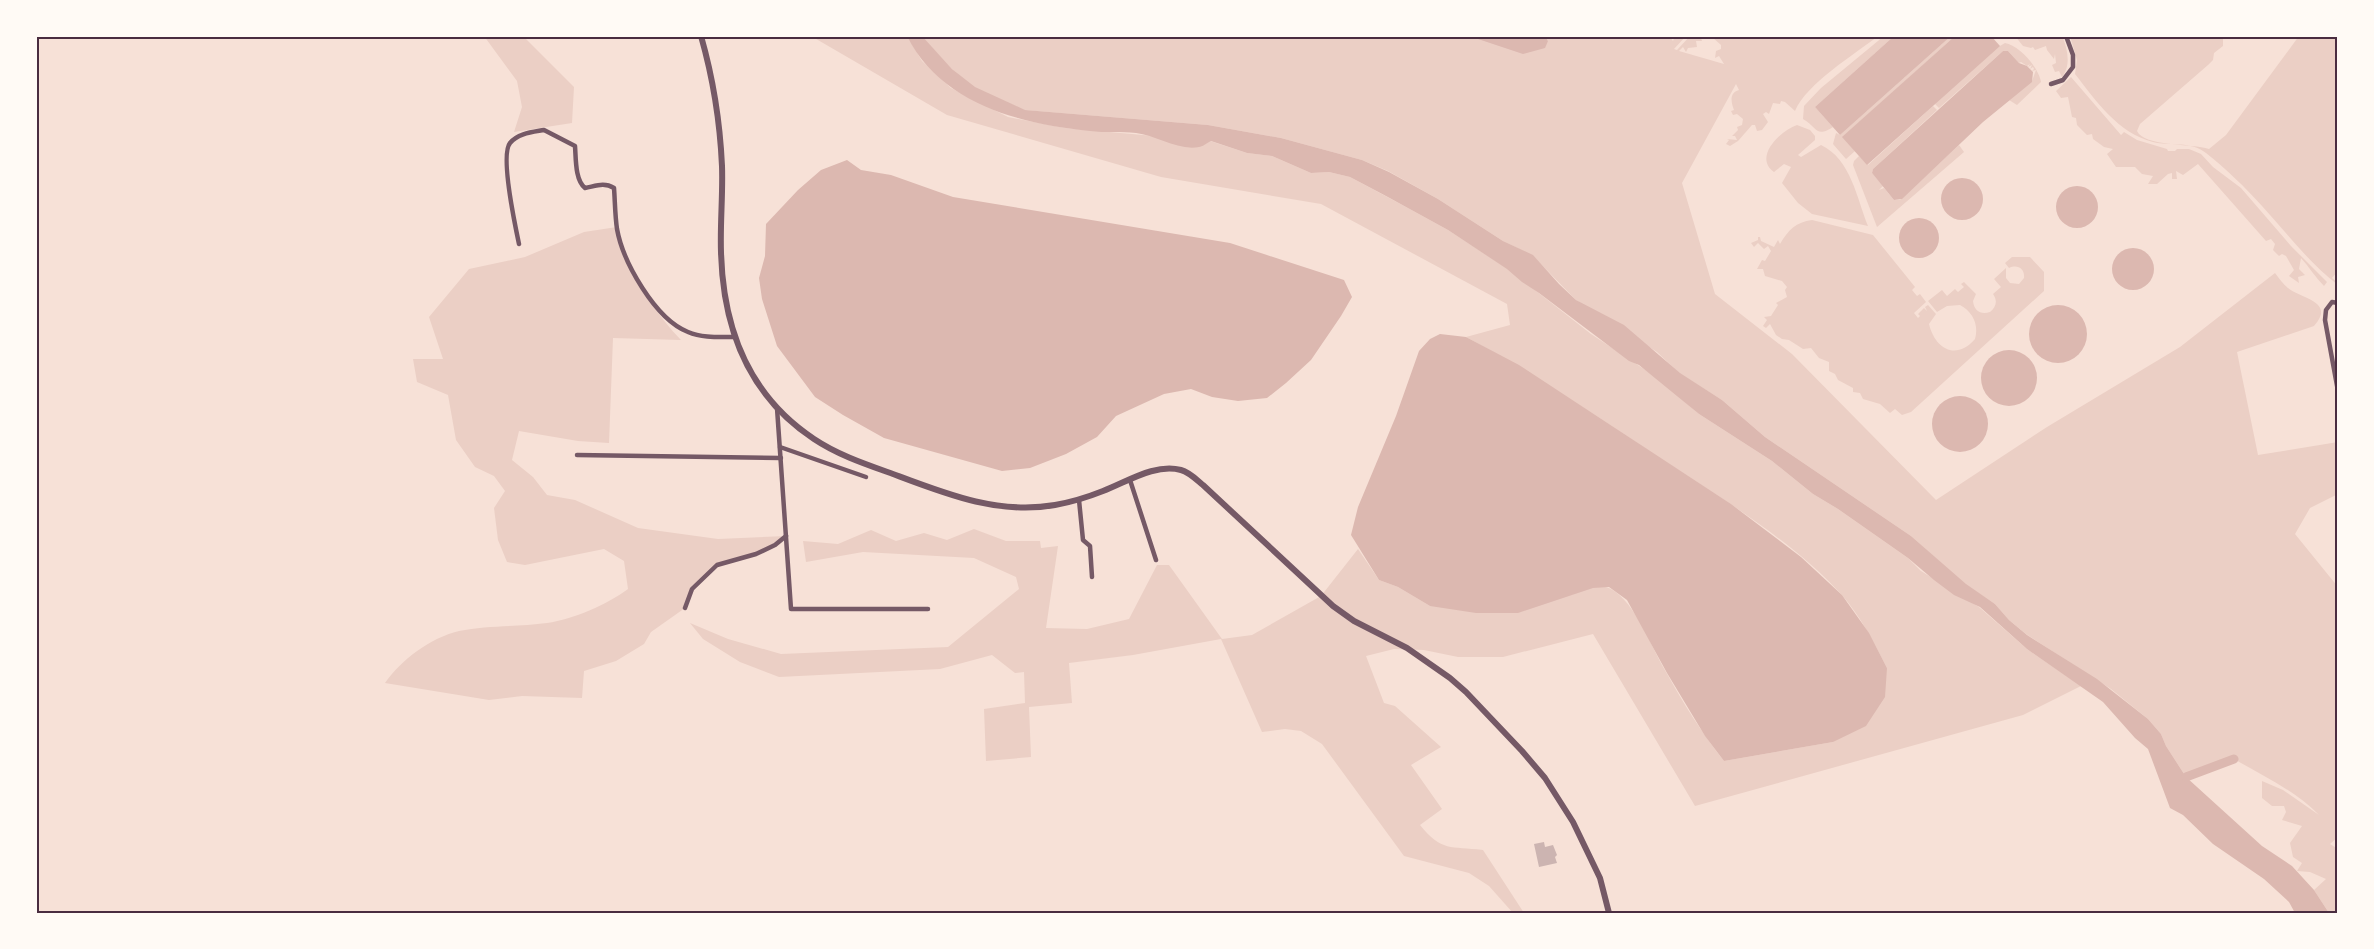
<svg xmlns="http://www.w3.org/2000/svg" width="2374" height="949" font-family="Georgia,serif">
	<rect width="100%" height="100%" fill="#f7e1d7"/>
	<g fill="#ebcfc5">
		<polygon points="484,36 523,36 574,87 572,123 514,132 522,107 517,81"/>
		<path d="M 811,36 L 907,36 L 922,61 L 951,88 L 1008,117 L 1065,128 L 1210,141 L 1247,153 L 1272,156 L 1311,173 L 1329,172 L 1350,177 L 1406,207 L 1448,230 L 1508,269 L 1591,334 L 1656,377 L 1699,414 L 1772,461 L 1813,494 L 1838,509 L 1908,558 L 1921,571 L 1979,607 L 2027,649 L 2081,686 L 2023,715 L 1695,806 L 1593,634 L 1503,657 L 1458,657 L 1424,650 L 1394,649 L 1366,656 L 1384,703 L 1395,706 L 1441,747 L 1411,765 L 1442,809 L 1420,825 C 1442,852 1450,846 1483,850 L 1524,913 L 1513,913 L 1489,886 L 1469,873 L 1404,856 L 1322,744 L 1301,731 L 1285,729 L 1262,732 L 1221,639 L 1133,655 L 1069,663 L 1072,703 L 1029,707 L 1031,757 L 986,761 L 984,709 L 1025,703 L 1024,672 L 1015,673 L 992,655 L 940,669 L 779,677 L 740,662 L 703,639 L 690,623 L 728,639 L 781,654 L 948,647 L 1019,589 L 1016,577 L 974,558 L 863,552 L 806,562 L 803,541 L 838,544 L 871,530 L 896,541 L 924,533 L 947,540 L 974,529 L 1006,541 L 1040,541 L 1041,548 L 1058,546 L 1046,628 L 1087,629 L 1129,619 L 1157,565 L 1169,565 L 1222,639 L 1252,635 L 1321,596 L 1358,549 L 1379,580 L 1398,587 L 1430,606 L 1571,595 C 1582,591 1600,583 1611,589 C 1636,603 1651,647 1666,672 C 1683,703 1702,733 1724,761 L 1833,742 L 1887,668 C 1874,643 1860,615 1841,594 C 1792,541 1723,499 1663,460 C 1598,417 1534,373 1466,337 L 1510,325 L 1507,304 L 1321,204 L 1161,177 L 947,115 Z"/>
		<path d="M 921,36 L 1469,36 L 1479,38 L 1548,41 L 1545,36 L 1672,36 L 1670,37 L 1673,41 L 1675,36 L 1686,36 L 1674,49 L 1677,50 L 1690,36 L 1705,36 L 1701,38 L 1702,41 L 1696,41 L 1697,47 L 1688,48 L 1686,52 L 1683,47 L 1679,51 L 1724,64 L 1719,56 L 1715,58 L 1716,51 L 1721,49 L 1721,45 L 1712,37 L 1709,39 L 1707,36 L 1878,36 C 1854,55 1807,83 1795,111 L 1785,102 L 1781,101 L 1780,104 L 1773,103 L 1769,114 L 1766,112 L 1763,114 L 1768,122 L 1762,130 L 1757,131 L 1755,125 L 1752,125 L 1738,141 L 1730,146 L 1726,144 L 1729,140 L 1727,139 L 1737,140 L 1735,136 L 1732,136 L 1738,130 L 1737,127 L 1742,125 L 1743,119 L 1737,114 L 1733,115 L 1731,111 L 1734,110 C 1731,102 1729,93 1739,90 L 1736,84 L 1682,183 L 1715,294 L 1792,354 L 1936,500 L 2047,427 L 2180,347 L 2275,273 C 2279,278 2283,284 2288,288 C 2301,299 2336,301 2314,326 L 2237,352 L 2258,455 L 2338,442 L 2338,494 L 2310,508 L 2295,534 L 2338,587 L 2338,837 L 2330,844 L 2338,849 L 2338,913 L 2329,913 L 2314,890 L 2326,879 L 2310,872 L 2297,871 L 2302,863 L 2293,857 L 2290,843 L 2302,826 L 2282,820 L 2286,812 L 2284,806 L 2272,806 L 2262,798 L 2262,781 L 2283,790 L 2319,815 C 2296,791 2263,776 2234,759 L 2186,777 L 2166,746 L 2161,734 L 2148,719 L 2111,689 L 2026,634 L 2009,620 L 1995,604 L 1966,585 L 1911,536 L 1765,437 L 1722,400 L 1679,373 L 1657,352 L 1576,300 L 1533,256 L 1503,241 L 1438,199 L 1388,171 L 1362,160 L 1281,138 L 1208,125 L 1024,110 L 974,88 L 952,69 Z"/>
		<path d="M 1884,36 L 1894,36 L 1815,107 L 1833,127 C 1816,138 1818,128 1803,119 L 1804,106 L 1821,88 Z"/>
		<polygon points="1951,36 1955,36 1843,137 1855,151 1846,159 1833,144 1836,133 1840,135"/>
		<path d="M 2015,36 L 2028,36 L 2028,38 L 2030,38 L 2029,36 L 2062,36 C 2068,49 2071,66 2062,77 L 2059,71 L 2055,72 L 2052,65 L 2056,63 L 2055,54 L 2054,59 L 2047,50 L 2046,46 L 2035,50 L 2033,47 L 2031,48 L 2023,46 Z"/>
		<path d="M 2070,36 L 2223,36 L 2223,46 L 2214,53 L 2213,60 L 2208,65 L 2140,124 L 2137,131 C 2144,147 2192,143 2209,149 L 2226,135 L 2299,36 L 2338,36 L 2338,271 L 2332,278 L 2338,283 L 2338,285 C 2309,263 2287,233 2262,206 C 2245,187 2226,169 2206,153 C 2191,141 2170,146 2153,142 C 2118,133 2096,101 2075,74 L 2077,60 Z"/>
		<path d="M 2005,43 C 2019,45 2039,68 2041,82 L 2017,105 L 2009,100 L 2032,81 L 2036,70 L 2032,71 L 2034,69 L 2033,67 L 2030,69 L 2032,65 L 2028,67 L 2030,64 L 2027,66 L 2021,62 L 2019,63 L 2008,51 L 2003,51 L 1939,108 L 1935,104 L 1974,61 Z"/>
		<path d="M 2071,77 L 2121,135 L 2124,132 L 2137,140 L 2167,149 L 2168,151 L 2175,151 L 2177,149 L 2189,149 L 2201,154 L 2213,167 L 2241,188 L 2291,246 L 2327,282 L 2324,286 C 2315,277 2310,268 2301,258 L 2299,269 L 2305,275 L 2298,277 L 2299,283 L 2289,276 L 2294,270 L 2286,256 L 2282,254 L 2279,256 L 2273,250 L 2275,244 L 2271,239 L 2266,241 L 2198,164 L 2183,175 L 2176,171 L 2177,179 L 2172,179 L 2172,173 L 2168,174 L 2157,184 L 2148,184 L 2153,176 L 2142,174 L 2135,167 L 2116,167 L 2107,154 L 2113,149 L 2104,147 L 2093,139 L 2092,134 L 2087,135 L 2077,125 L 2076,118 L 2072,117 L 2068,97 L 2061,98 L 2056,91 Z"/>
		<polygon points="1933,106 1937,110 1873,169 1872,173 1883,186 1879,190 1884,188 1894,200 1900,200 1959,145 1964,152 1877,227 1853,165 1854,161 1859,156 1868,165"/>
		<path d="M 1797,125 L 1810,130 L 1815,136 L 1815,140 L 1798,155 L 1801,157 L 1821,145 C 1851,159 1857,199 1868,226 L 1812,214 L 1798,203 L 1782,183 L 1791,167 L 1784,164 L 1774,172 C 1753,157 1780,131 1797,125 Z"/>
		<path d="M 1812,220 L 1873,235 L 1915,287 L 1912,290 L 1917,296 L 1920,294 L 1926,302 L 1914,313 L 1918,318 L 1920,316 L 1918,314 L 1924,308 L 1927,311 L 1925,307 L 1928,305 L 1936,314 L 1929,324 C 1935,349 1956,361 1975,339 C 1979,325 1973,312 1960,305 L 1947,306 L 1937,312 L 1928,301 L 1942,290 L 1947,296 L 1955,289 L 1958,292 L 1964,287 L 1961,284 L 1964,282 L 1976,294 L 1973,301 C 1974,311 1981,315 1990,312 C 1996,307 1998,301 1993,294 L 2001,287 L 1994,279 L 2006,268 L 2006,278 L 2010,283 L 2019,284 L 2024,278 C 2025,269 2018,264 2009,268 L 2005,263 L 2012,257 L 2030,257 L 2044,272 L 2044,291 L 1911,412 L 1902,415 L 1895,409 L 1890,413 L 1880,404 L 1863,399 L 1860,393 L 1853,392 L 1853,388 L 1838,380 L 1835,374 L 1829,371 L 1829,362 L 1819,358 L 1811,348 L 1803,349 L 1789,340 L 1782,339 L 1776,335 L 1770,324 L 1766,328 L 1763,326 L 1767,320 L 1764,317 L 1771,316 L 1778,305 L 1776,303 L 1787,297 L 1785,290 L 1787,287 L 1782,281 L 1765,276 L 1763,269 L 1757,269 L 1762,260 L 1765,261 L 1771,251 L 1768,246 L 1764,249 L 1758,243 L 1754,247 L 1751,243 L 1758,240 L 1758,237 L 1760,237 L 1761,241 L 1774,247 L 1778,240 L 1780,244 C 1788,230 1796,222 1812,220 Z"/>
		<path d="M 617,227 C 627,268 652,310 681,340 L 613,338 L 609,443 L 578,441 L 519,431 L 512,460 L 533,477 L 547,495 L 575,500 L 638,528 L 718,539 L 786,536 L 756,554 L 717,565 L 699,581 L 685,608 L 651,632 L 644,644 L 616,661 L 584,671 L 582,698 L 522,696 L 489,700 L 385,683 C 401,660 430,638 459,631 C 487,625 518,627 547,623 C 574,619 606,605 628,589 L 624,561 L 604,549 L 525,565 L 507,562 L 498,540 L 494,508 L 505,491 L 494,476 L 475,467 L 456,440 L 448,395 L 417,382 L 413,359 L 443,359 L 429,317 L 469,269 L 525,257 L 584,232 Z"/>
	</g>
	<g fill="#dcb8b0">
		<path d="M 907,36 L 922,36 L 952,69 L 975,87 L 1025,110 L 1208,125 L 1281,138 L 1362,160 L 1389,172 L 1438,199 L 1503,241 L 1533,255 L 1559,284 L 1576,300 L 1624,325 L 1680,373 L 1722,400 L 1765,437 L 1911,536 L 1966,584 L 1995,604 L 2009,620 L 2027,635 L 2097,679 L 2148,719 L 2161,734 L 2166,746 L 2186,777 L 2262,846 L 2292,866 L 2314,890 L 2329,913 L 2295,913 L 2289,902 L 2264,879 L 2213,844 L 2183,815 L 2170,808 L 2148,749 L 2135,738 L 2103,702 L 2027,649 L 1980,607 L 1954,595 L 1934,580 L 1908,558 L 1838,509 L 1813,494 L 1772,461 L 1699,414 L 1639,365 L 1629,361 L 1539,293 L 1522,282 L 1507,269 L 1448,230 L 1386,196 L 1350,177 L 1329,172 L 1311,173 L 1272,156 L 1247,153 L 1211,141 C 1207,143 1202,147 1199,147 C 1178,151 1156,135 1136,133 C 1121,131 1105,133 1090,131 C 1020,124 941,104 907,36 Z"/>
		<polygon points="1469,36 1545,36 1548,41 1545,48 1523,54"/>
		<polygon points="1894,36 1951,36 1840,135 1815,107"/>
		<polygon points="1955,36 1991,36 2000,46 1867,165 1842,137"/>
		<polygon points="2003,51 2008,51 2019,63 2027,66 2033,72 2032,82 1983,122 1902,199 1894,200 1872,173 1873,169"/>
		<polygon points="847,160 861,170 891,175 953,197 1230,243 1344,280 1352,297 1341,316 1311,360 1286,383 1267,398 1238,401 1212,397 1191,389 1164,394 1116,416 1097,437 1066,454 1030,468 1002,471 884,438 843,415 815,397 777,346 762,299 759,278 765,256 766,224 798,190 821,170"/>
		<circle cx="1962" cy="199" r="21"/>
		<circle cx="2077" cy="207" r="21"/>
		<circle cx="1919" cy="238" r="20"/>
		<circle cx="2133" cy="269" r="21"/>
		<circle cx="2058" cy="334" r="29"/>
		<polygon points="1440,334 1466,337 1519,365 1731,504 1801,557 1842,595 1869,633 1887,668 1885,697 1866,726 1833,742 1724,761 1705,736 1667,673 1627,600 1609,587 1593,588 1518,613 1476,613 1430,606 1398,587 1379,580 1351,535 1358,507 1396,416 1419,351 1430,339"/>
		<circle cx="2009" cy="378" r="28"/>
		<circle cx="1960" cy="424" r="28"/>
	</g>
	<g fill="none" stroke-linecap="round" stroke-linejoin="round">
		<polyline stroke="#dcb8b0" stroke-width="9" points="2186,777 2234,759"/>
	</g>
	<polygon fill="#ccb4b1" points="1544,842 1545,847 1553,845 1557,855 1555,857 1557,863 1539,867 1534,844"/>
	<g fill="none" stroke-linecap="round" stroke-linejoin="round">
		<g stroke="#755966" stroke-width="4.5">
			<polyline points="2051,84 2063,80 2073,67 2073,55 2066,36"/>
			<path d="M 519,244 C 515,225 500,155 510,143 C 518,133 533,132 544,130 L 575,146 C 576,159 575,180 585,188 C 596,186 604,182 614,188 C 615,201 615,216 617,229 C 623,262 655,319 688,332 C 702,338 718,337 733,337"/>
			<polyline points="2338,303 2332,302 2326,310 2325,320 2338,391"/>
			<polyline points="777,408 791,609 928,609"/>
			<polyline points="780,447 866,477"/>
			<polyline points="577,455 781,458"/>
			<polyline points="1130,480 1156,560"/>
			<polyline points="1079,500 1083,540 1090,546 1092,577"/>
			<polyline points="685,608 692,589 717,565 756,554 775,545 786,536"/>
		</g>
		<path stroke="#755966" stroke-width="6" d="M 701,36 C 713,78 720,122 722,166 C 723,195 720,223 721,252 C 723,328 749,396 814,439 C 838,455 865,464 893,474 C 946,494 998,515 1055,505 C 1072,502 1088,497 1103,491 C 1127,482 1155,463 1181,470 C 1189,472 1197,480 1203,485 L 1333,606 L 1354,621 L 1407,648 L 1450,678 L 1466,692 L 1522,751 L 1545,778 L 1573,822 L 1600,878 L 1609,913"/>
	</g>
	<rect width="2374" height="949" fill="none" stroke="#fffaf5" stroke-width="75"/>
	<rect x="38" y="38" width="2298" height="874" fill="none" stroke="#4a2c40" stroke-width="2"/>
</svg>
